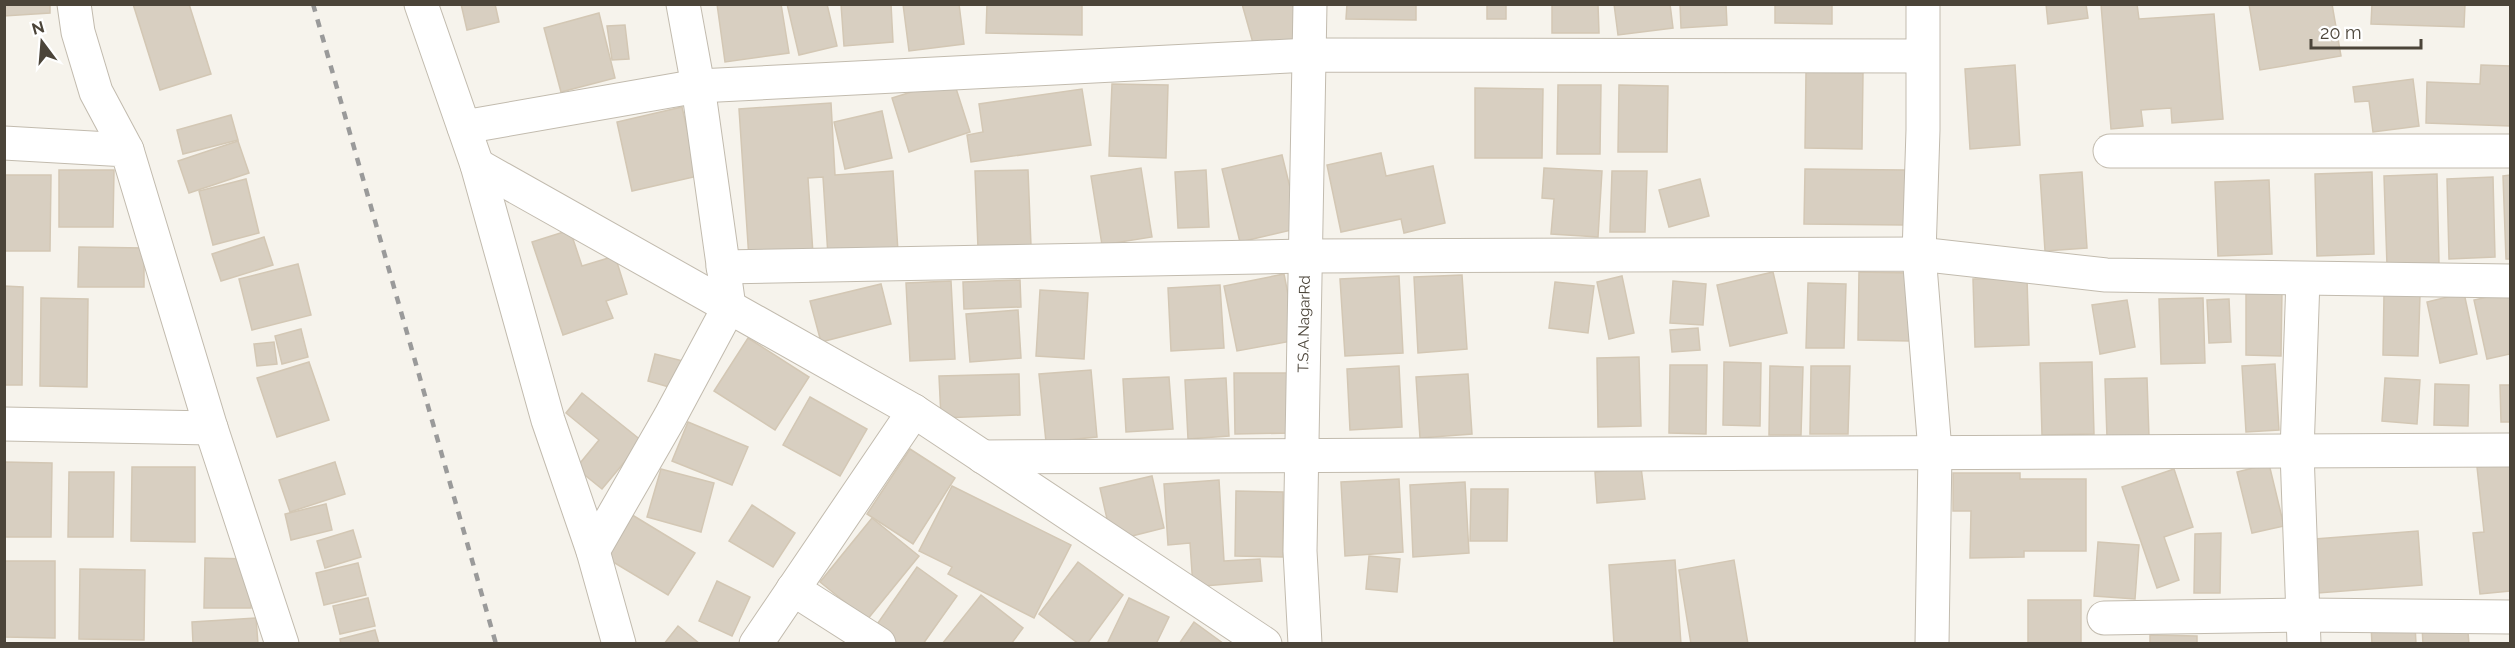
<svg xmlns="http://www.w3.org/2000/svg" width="2515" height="648" font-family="Raleway,sans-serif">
	<rect width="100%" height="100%" fill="#f6f3ec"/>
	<g fill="#d8cfc1" stroke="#d3c7b4" stroke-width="1.5">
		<polygon points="4,4 50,4 50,13 4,16"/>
		<polygon points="133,4 189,4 211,74 160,90"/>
		<polygon points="461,4 495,4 499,22 467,30"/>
		<polygon points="717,4 781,4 789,53 725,62"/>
		<polygon points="787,4 827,4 837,46 799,55"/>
		<polygon points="841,4 891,4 893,42 844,46"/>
		<polygon points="903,4 959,4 964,44 909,51"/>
		<polygon points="987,4 1082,4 1082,35 986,33"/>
		<polygon points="1242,4 1295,4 1304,38 1255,50"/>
		<polygon points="1347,4 1416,4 1416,20 1346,19"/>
		<rect x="1487" y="4" width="19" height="15"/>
		<polygon points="1552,4 1598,4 1599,33 1552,33"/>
		<polygon points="1614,4 1670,4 1673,28 1618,35"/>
		<polygon points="1680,4 1726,4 1727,25 1681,28"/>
		<polygon points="1775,4 1832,4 1832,24 1775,23"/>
		<polygon points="2046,4 2086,4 2088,18 2048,24"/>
		<polygon points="2101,4 2137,4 2139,19 2214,14 2223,119 2172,123 2171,108 2141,110 2143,126 2111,129"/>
		<polygon points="2249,4 2332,4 2341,56 2260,70"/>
		<polygon points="2372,4 2465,4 2464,27 2371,24"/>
		<polygon points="599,13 615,78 561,92 544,28"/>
		<polygon points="625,25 629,59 612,60 607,26"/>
		<polygon points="2015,65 2020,145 1970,149 1965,69"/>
		<polygon points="2481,65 2510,66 2510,126 2426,123 2427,82 2480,84"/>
		<polygon points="1806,72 1863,73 1862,149 1805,148"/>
		<polygon points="953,79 970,132 909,152 892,98"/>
		<polygon points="2413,79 2419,126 2373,132 2369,101 2355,102 2353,87"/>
		<polygon points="1112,84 1168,85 1166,158 1109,156"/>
		<polygon points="1558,85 1601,85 1600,154 1557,154"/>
		<polygon points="1619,85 1668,86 1667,152 1618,152"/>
		<polygon points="1475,88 1543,89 1542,158 1475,158"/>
		<polygon points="1082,89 1091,145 971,162 967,135 983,132 979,104"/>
		<polygon points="831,103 835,175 893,171 898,252 828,256 823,177 808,178 813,254 749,259 739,109"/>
		<polygon points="682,107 698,176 632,191 617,122"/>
		<polygon points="882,111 892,158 845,169 834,122"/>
		<polygon points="231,115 238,140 183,154 177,130"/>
		<polygon points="238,141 249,173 189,193 178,161"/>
		<polygon points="1381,153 1386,176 1433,166 1445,223 1404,233 1401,219 1341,232 1327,165"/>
		<polygon points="1282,155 1300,228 1240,242 1222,169"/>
		<polygon points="1141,168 1152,237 1102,245 1091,176"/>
		<polygon points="1544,168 1602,171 1598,237 1551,234 1554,199 1542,198"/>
		<polygon points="1805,169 1905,170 1904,225 1804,224"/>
		<polygon points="59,170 114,170 113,227 59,227"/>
		<polygon points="1028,170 1031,246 978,248 975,171"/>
		<polygon points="1206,170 1209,227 1178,228 1175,172"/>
		<polygon points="1612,171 1647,171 1645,232 1610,232"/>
		<polygon points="2082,172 2087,248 2045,251 2040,175"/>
		<polygon points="2372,172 2374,254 2317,256 2315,174"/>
		<polygon points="2437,174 2439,265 2387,266 2384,176"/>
		<polygon points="4,175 51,175 50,251 4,251"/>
		<polygon points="2510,175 2510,259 2506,259 2503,176"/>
		<polygon points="2493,177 2495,257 2449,259 2447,179"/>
		<polygon points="246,179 259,233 213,245 199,191"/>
		<polygon points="1700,179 1709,216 1669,227 1659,190"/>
		<polygon points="2269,180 2272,254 2218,256 2215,182"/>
		<polygon points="570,230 582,266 615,256 627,294 606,301 613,318 563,335 532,242"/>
		<polygon points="264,237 273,265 221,281 212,254"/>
		<polygon points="79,247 144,248 144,287 78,287"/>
		<polygon points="298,264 311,315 252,330 239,279"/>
		<polygon points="1773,272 1787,333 1730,346 1717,285"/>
		<polygon points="1859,272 1911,273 1910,341 1858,340"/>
		<polygon points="1284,274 1297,340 1237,351 1224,286"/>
		<polygon points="1462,275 1467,349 1418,353 1414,277"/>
		<polygon points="1399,276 1403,353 1345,356 1340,279"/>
		<polygon points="1622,276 1634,333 1609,339 1597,282"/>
		<polygon points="2027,278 2029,345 1975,347 1973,279"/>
		<polygon points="1020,280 1021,307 964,309 963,282"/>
		<polygon points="951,281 955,359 910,361 906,283"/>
		<polygon points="1673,281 1706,284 1703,325 1670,323"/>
		<polygon points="1555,282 1594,286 1588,333 1549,328"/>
		<polygon points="1808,283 1846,284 1844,348 1806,348"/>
		<polygon points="881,284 891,324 821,342 810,301"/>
		<polygon points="1220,285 1224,348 1171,351 1168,288"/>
		<polygon points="4,286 23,287 22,385 4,385"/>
		<polygon points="1040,290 1088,293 1084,359 1036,356"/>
		<polygon points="2246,290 2282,290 2281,356 2246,355"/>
		<polygon points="2510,292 2510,354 2487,359 2474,300"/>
		<polygon points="2464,293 2477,354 2440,363 2427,302"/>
		<polygon points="2384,294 2420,295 2418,356 2383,355"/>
		<polygon points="41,298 88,299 87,387 40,386"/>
		<polygon points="2203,298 2205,363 2161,364 2159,299"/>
		<polygon points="2229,299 2231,342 2209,343 2207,300"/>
		<polygon points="2127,300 2135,347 2100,354 2092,305"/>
		<polygon points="1018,310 1021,358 970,362 966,314"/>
		<polygon points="1698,328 1700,350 1672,352 1670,330"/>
		<polygon points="301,329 308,357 282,364 275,336"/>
		<polygon points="748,338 809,377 775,430 714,391"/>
		<polygon points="274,342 277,364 257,366 254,344"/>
		<polygon points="655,354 683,361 676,389 648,381"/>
		<polygon points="1639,357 1641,426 1598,427 1597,358"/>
		<polygon points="309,362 329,420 277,437 257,378"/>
		<polygon points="1724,362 1761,363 1760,426 1723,425"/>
		<polygon points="2092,362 2094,434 2042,435 2040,363"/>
		<polygon points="2275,364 2279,430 2246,432 2242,366"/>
		<polygon points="1670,365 1707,365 1706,434 1669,433"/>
		<polygon points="1399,366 1402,427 1350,430 1347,369"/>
		<polygon points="1770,366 1803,367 1801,435 1769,435"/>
		<polygon points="1811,366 1850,366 1848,434 1810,434"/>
		<polygon points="1091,370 1097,437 1046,442 1039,374"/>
		<polygon points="1234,373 1290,373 1291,433 1235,434"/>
		<polygon points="1019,374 1020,415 941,418 939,376"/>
		<polygon points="1468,374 1472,434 1420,438 1416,377"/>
		<polygon points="1169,377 1173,429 1126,432 1123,379"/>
		<polygon points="1226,378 1229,436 1188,439 1185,380"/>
		<polygon points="2147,378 2149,437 2107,438 2105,379"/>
		<polygon points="2385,378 2420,380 2417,424 2382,421"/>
		<polygon points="2435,384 2469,385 2468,426 2434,425"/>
		<polygon points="2500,385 2510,385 2510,422 2501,422"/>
		<polygon points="582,393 642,441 602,489 576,468 599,440 566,413"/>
		<polygon points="810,397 867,429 840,476 783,445"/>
		<polygon points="688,422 748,447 732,485 672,461"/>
		<polygon points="910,449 955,478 913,544 867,514"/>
		<polygon points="4,462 52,463 51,537 4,537"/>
		<polygon points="335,462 345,494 290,512 279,480"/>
		<polygon points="2269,464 2284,526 2252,533 2237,472"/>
		<polygon points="2510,464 2510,591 2480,594 2473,533 2484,532 2477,467"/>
		<polygon points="132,467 195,467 195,542 131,541"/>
		<polygon points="1641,467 1645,499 1597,503 1595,472"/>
		<polygon points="661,469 714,483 701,532 647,517"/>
		<polygon points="2174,469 2193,527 2164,537 2179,580 2157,588 2122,487"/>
		<polygon points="69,472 114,472 113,537 68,537"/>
		<polygon points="1953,473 2020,473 2020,479 2086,479 2086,551 2024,551 2024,557 1970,558 1971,511 1953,511"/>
		<polygon points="1152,476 1164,528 1112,541 1100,488"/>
		<polygon points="1399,479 1403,552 1345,556 1341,482"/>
		<polygon points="1219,480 1224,561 1260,559 1262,581 1193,587 1190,543 1168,545 1164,484"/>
		<polygon points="1465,482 1469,553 1413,557 1410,485"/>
		<polygon points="952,486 1071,545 1034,618 948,574 952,567 919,551"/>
		<polygon points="1471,489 1508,489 1507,541 1470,541"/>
		<polygon points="1236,491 1283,492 1283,557 1235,556"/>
		<polygon points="326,504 332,530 291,540 285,514"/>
		<polygon points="752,505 795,533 773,567 729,541"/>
		<polygon points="629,513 695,553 668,595 603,556"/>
		<polygon points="872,518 919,556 867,620 820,582"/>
		<polygon points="353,530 361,557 325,568 317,541"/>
		<polygon points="2418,531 2422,585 2318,593 2315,539"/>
		<polygon points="2221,533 2220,593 2194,593 2195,534"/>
		<polygon points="2098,542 2139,545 2135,599 2094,596"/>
		<polygon points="1369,556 1400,559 1397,592 1366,589"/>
		<polygon points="205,558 252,559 251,608 204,608"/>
		<polygon points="1675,560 1681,644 1614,644 1609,565"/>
		<polygon points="1734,560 1748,644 1691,644 1679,570"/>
		<polygon points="4,561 55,561 55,638 4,637"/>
		<polygon points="1078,562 1123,595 1087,644 1079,644 1039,614"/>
		<polygon points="358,563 366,595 324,605 316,573"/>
		<polygon points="917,567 957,596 923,644 892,644 873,630"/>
		<polygon points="80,569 145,570 144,640 79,639"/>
		<polygon points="717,581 750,597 732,636 699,621"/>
		<polygon points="981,595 1023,628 1011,644 942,644"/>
		<polygon points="368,598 375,626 340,634 333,606"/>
		<polygon points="1129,598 1169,617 1156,644 1107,644"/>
		<rect x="2028" y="600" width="53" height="44"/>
		<polygon points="256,618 258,644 193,644 192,622"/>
		<polygon points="2467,621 2469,644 2423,644 2422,626"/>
		<polygon points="1194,622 1224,644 1179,644"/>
		<polygon points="2371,624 2415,624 2416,644 2372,644"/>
		<polygon points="678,626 700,644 664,644"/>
		<polygon points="375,630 379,644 341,644 340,639"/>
		<polygon points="2150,635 2197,636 2197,644 2150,644"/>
	</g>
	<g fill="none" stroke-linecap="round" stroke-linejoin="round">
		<defs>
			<g id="minor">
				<polyline points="74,4 78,32 96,92 127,150"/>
				<polyline points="421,4 477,165 548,420 593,551 619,644"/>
				<polyline points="1923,4 1923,130 1919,254 1935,451 1932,644"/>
				<polyline points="464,127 698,86 1309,55 1922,56"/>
				<polyline points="4,143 127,150 211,428 282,644"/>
				<polyline points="2110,151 2510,151"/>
				<polyline points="477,165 914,411 1265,644"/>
				<polyline points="723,267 1306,256 1919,254 2106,275 2510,281"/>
				<polyline points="2303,279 2297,452 2304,644"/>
				<polyline points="4,424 211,428"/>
				<polyline points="983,457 2510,450"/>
				<polyline points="593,551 670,417 729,307 698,86 683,4"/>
				<polyline points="793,589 879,644"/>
				<polyline points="2104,618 2304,615 2510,617"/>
				<polyline points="756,644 914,411"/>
				<polyline points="1305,644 1300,551 1310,4"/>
			</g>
		</defs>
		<use href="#minor" stroke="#c2bbae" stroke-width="35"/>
		<use href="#minor" stroke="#fff" stroke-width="33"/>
		<polyline stroke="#9a9a9a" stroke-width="4.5" stroke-dasharray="8 8" stroke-linecap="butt" points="313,4 496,644"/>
	</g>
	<g text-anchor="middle" stroke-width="4.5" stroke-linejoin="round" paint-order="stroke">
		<g font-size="15" fill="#4b4439" stroke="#fff">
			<text transform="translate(1304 324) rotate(-89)" y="5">T.S.A.NagarRd</text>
		</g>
	</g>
	<rect width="2515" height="648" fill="none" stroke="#4b4439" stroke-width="12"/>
	<g transform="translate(42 42) rotate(344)" stroke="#ffffff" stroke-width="4.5" paint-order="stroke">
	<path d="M0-4.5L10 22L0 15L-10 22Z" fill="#4b4439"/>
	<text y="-9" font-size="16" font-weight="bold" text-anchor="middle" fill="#4b4439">N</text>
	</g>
	<path d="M2311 39v9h110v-9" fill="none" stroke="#4b4439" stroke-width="3"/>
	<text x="2320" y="39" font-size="18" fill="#4b4439" stroke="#ffffff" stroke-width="4.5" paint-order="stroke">20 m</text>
</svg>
